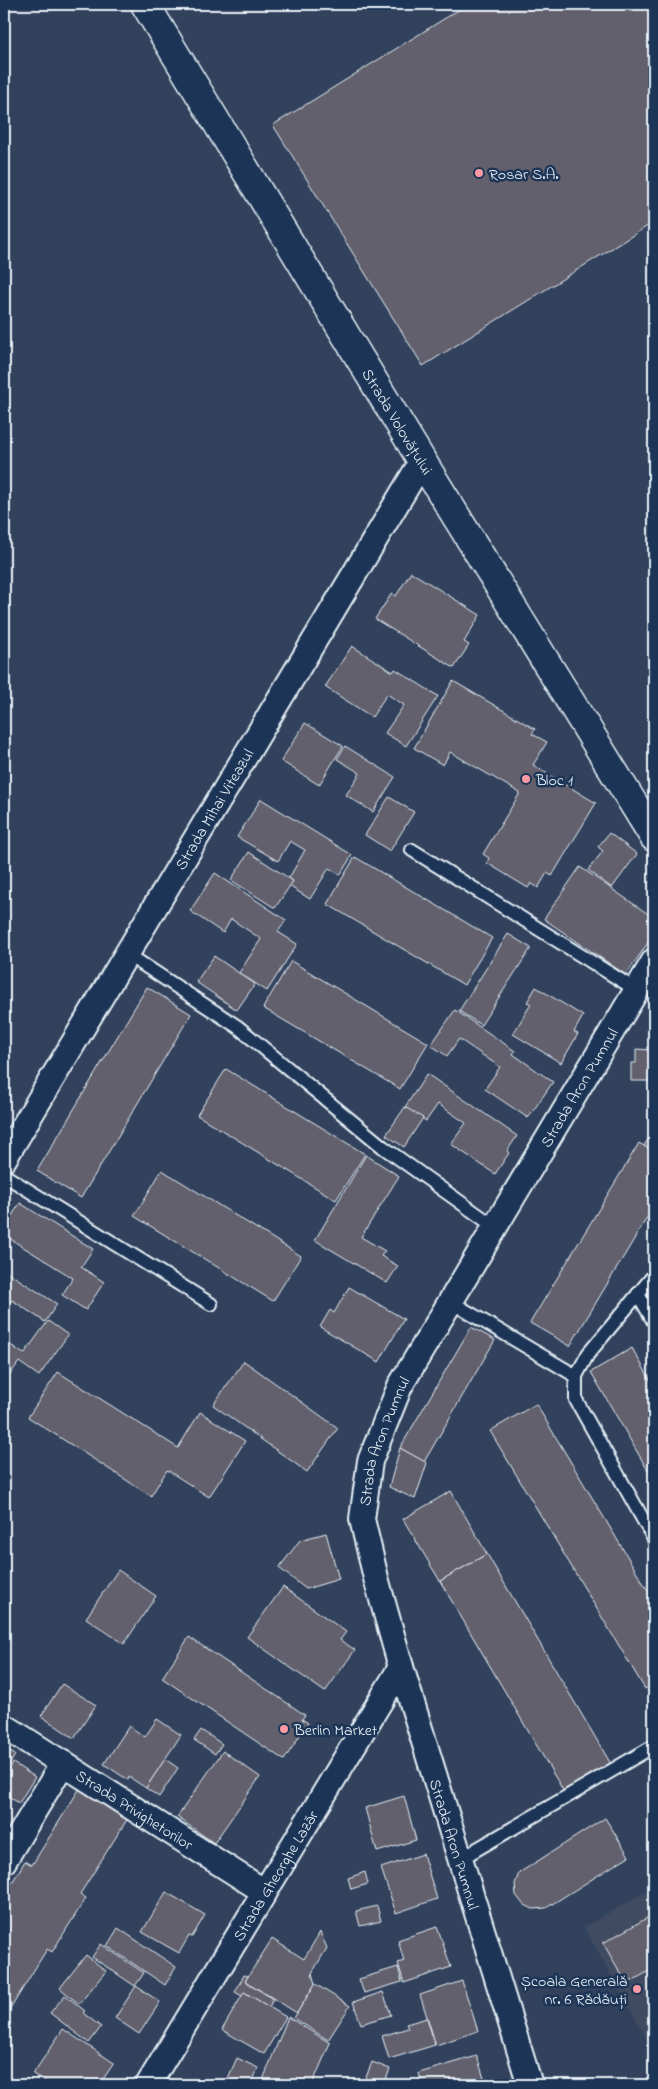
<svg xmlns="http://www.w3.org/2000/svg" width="658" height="2089" font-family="'Indie Flower',sans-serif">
	<rect width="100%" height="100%" fill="#32425d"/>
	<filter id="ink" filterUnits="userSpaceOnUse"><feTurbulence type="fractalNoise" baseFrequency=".02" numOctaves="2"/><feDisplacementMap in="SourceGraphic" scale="10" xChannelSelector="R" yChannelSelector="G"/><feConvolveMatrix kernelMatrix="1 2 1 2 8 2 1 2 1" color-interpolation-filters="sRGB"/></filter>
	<g filter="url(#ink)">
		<polygon fill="#404b62" points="654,1887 654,2052 584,1927"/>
		<g fill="#62606c" stroke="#e8f1f8">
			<polygon points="468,4 654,4 654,222 423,366 273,125"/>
			<polygon points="411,572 480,615 464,642 469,645 454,668 375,619 392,593 396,596"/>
			<polygon points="352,646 393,672 395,669 438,696 406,746 385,733 404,705 387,694 372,717 325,687"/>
			<polygon points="453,681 535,729 532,734 547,742 533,765 596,803 552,876 547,873 538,888 531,883 528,888 487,863 489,858 483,854 520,793 450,752 443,765 414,748"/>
			<polygon points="305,723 343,746 319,785 281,761"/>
			<polygon points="345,746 395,777 373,812 346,795 360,773 337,759"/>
			<polygon points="389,797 414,812 390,851 365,835"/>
			<polygon points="261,799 352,855 340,875 329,868 310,899 289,886 293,881 289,878 305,850 290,841 278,861 237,837"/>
			<polygon points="609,833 637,854 612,888 588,870 603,851 598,847"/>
			<polygon points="249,852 293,881 275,908 231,880"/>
			<polygon points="355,857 492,938 464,985 327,904"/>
			<polygon points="580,867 654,918 654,934 626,975 544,919"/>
			<polygon points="215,873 286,920 278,932 297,944 267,991 239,973 261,939 231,919 223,933 190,911"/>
			<polygon points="508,934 531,948 481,1025 459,1011"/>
			<polygon points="214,956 255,984 237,1010 196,982"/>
			<polygon points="291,961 428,1043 400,1089 263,1008"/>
			<polygon points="147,987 191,1014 81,1198 37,1171"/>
			<polygon points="536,987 583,1016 574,1032 578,1034 561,1063 513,1034 531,1004 527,1002"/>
			<polygon points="455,1010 515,1051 513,1054 553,1082 528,1118 485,1089 500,1067 459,1039 447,1056 431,1045"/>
			<polygon points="652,1028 654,1028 654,1081 631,1081 631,1063 636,1063 636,1049 652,1050"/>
			<polygon points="226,1069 365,1154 336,1200 197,1115"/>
			<polygon points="427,1074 517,1136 507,1151 509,1153 495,1174 451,1144 466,1123 438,1104 426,1121 405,1107"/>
			<polygon points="405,1107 423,1118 404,1147 386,1135"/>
			<polygon points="654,1129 654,1152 644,1146"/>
			<polygon points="639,1143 654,1152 654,1206 570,1346 530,1323"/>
			<polygon points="366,1155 399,1176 361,1237 385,1251 381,1256 398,1266 387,1283 315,1240"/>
			<polygon points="162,1170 301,1256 273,1301 134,1216"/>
			<polygon points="20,1203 93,1249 81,1267 104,1282 86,1310 62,1295 73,1278 4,1235 4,1228"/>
			<polygon points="4,1270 57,1304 45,1322 12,1300 4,1311"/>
			<polygon points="349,1287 404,1319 379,1362 320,1327 330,1310 334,1313"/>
			<polygon points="48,1321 68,1335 39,1376 19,1362 8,1377 4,1374 4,1348 6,1349 9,1344 24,1354"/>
			<polygon points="471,1327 495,1340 424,1462 400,1448"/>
			<polygon points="632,1348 654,1386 654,1481 591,1372"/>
			<polygon points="244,1361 338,1428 307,1472 213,1405"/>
			<polygon points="58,1372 178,1448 200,1412 245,1441 209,1497 167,1470 151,1496 28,1417"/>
			<polygon points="536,1404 654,1601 654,1683 645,1689 490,1431"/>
			<polygon points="400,1448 427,1463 415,1499 389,1487"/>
			<polygon points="451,1491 487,1554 440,1581 403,1519"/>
			<polygon points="326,1533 339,1579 306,1589 279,1568 300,1540"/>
			<polygon points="487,1554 611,1764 564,1792 440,1581"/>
			<polygon points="118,1570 156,1596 124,1644 86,1618"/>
			<polygon points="283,1587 346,1632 340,1640 355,1650 325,1692 247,1637"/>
			<polygon points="189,1637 305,1715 302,1719 308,1723 284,1760 162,1678"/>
			<polygon points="62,1684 96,1705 74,1738 41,1716"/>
			<polygon points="157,1719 181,1735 146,1788 129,1777 128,1780 104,1764 129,1726 145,1737"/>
			<polygon points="201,1730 222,1744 215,1754 194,1740"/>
			<polygon points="4,1748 15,1755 4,1774"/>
			<polygon points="223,1751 260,1777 214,1843 177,1817"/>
			<polygon points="165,1759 178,1768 159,1797 146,1788"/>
			<polygon points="13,1763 35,1777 19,1803 4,1794 4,1778"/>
			<polygon points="80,1788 128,1818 80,1894 86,1898 52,1952 47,1949 4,2019 4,1896 25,1861 32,1865"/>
			<polygon points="404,1796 416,1840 377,1852 365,1808"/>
			<polygon points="605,1818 629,1856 546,1908 533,1909 523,1904 516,1895 515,1884 519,1873"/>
			<polygon points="423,1854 437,1899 396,1913 381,1868"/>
			<polygon points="365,1872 368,1884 351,1889 348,1878"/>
			<polygon points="166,1892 205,1915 192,1937 189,1936 179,1953 142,1932"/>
			<polygon points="377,1906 381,1921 360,1926 356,1911"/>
			<polygon points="654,1914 654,1968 627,1984 603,1943"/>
			<polygon points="437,1927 451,1967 404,1983 398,1963 404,1961 398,1940"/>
			<polygon points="118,1928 176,1967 165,1985 107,1946"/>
			<polygon points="320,1932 327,1948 312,1973 315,1984 297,2013 245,1981 272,1939 304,1959"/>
			<polygon points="101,1944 144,1973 135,1986 92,1957"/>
			<polygon points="86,1955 106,1971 79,2004 60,1988"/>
			<polygon points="398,1967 402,1982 364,1993 359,1979"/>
			<polygon points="244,1975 248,1976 245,1981 273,1999 269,2007 244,1992 242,1996 235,1992"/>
			<polygon points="462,1981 478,2031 436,2045 420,1995"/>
			<polygon points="315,1984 350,2006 328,2040 294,2018"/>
			<polygon points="136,1986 160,2002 139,2034 115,2018"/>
			<polygon points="244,1992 286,2017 264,2054 222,2030"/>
			<polygon points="383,1992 391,2015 361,2024 353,2002"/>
			<polygon points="65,1995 85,2011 83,2013 101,2027 89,2043 50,2013"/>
			<polygon points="288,2017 330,2043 312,2085 261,2085"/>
			<polygon points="427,2018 435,2045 389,2059 382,2036 408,2028 406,2024"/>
			<polygon points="63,2029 114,2063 99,2085 50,2085 33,2074"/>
			<polygon points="477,2056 486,2085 422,2085 419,2073"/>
			<polygon points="237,2058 258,2068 251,2085 225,2085"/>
			<polygon points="372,2062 390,2069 384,2085 363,2085"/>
		</g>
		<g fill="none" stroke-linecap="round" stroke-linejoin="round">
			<defs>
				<g id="service">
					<polyline points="412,850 638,991"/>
					<polyline points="127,954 238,1027 383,1147 495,1227"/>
					<polyline points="4,1175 211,1304"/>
					<polyline points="654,1275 588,1354 576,1376 576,1400 654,1539"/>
					<polyline points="638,1294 654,1322"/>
					<polyline points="451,1302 576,1376"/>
					<polyline points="460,1859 654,1746"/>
				</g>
				<g id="minor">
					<path id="s1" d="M 4,1159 L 422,461"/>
					<path id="s2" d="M 4,1726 L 265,1892"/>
					<polyline points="4,1861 63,1763"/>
					<path id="s3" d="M 148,2085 L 401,1667"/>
					<path id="s4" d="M 530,2085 L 401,1667 L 376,1578 L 362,1519 L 370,1461 L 400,1386 L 654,961"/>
				</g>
				<g id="secondary">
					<path id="s5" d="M 145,4 L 422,461 L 654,837"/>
				</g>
			</defs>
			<use href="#service" stroke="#e8f1f8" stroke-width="16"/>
			<use href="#minor" stroke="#e8f1f8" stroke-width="28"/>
			<use href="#secondary" stroke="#e8f1f8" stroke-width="31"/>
			<use href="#service" stroke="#1d3557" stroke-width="12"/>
			<use href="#minor" stroke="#1d3557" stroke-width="24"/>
			<use href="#secondary" stroke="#1d3557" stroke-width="28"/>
		</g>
	</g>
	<g fill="#ff9aa2" stroke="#1d3557" stroke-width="2">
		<circle cx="479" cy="173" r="5"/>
		<circle cx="526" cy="779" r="5"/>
		<circle cx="284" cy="1729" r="5"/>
		<circle cx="637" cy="1989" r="5"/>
	</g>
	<g text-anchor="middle" stroke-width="5" stroke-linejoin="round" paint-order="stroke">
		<g font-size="16" fill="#e8f1f8" stroke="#1d3557" text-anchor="start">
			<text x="489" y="179">Rosar S.A.</text>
			<text x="536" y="785">Bloc 1</text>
			<text x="294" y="1735">Berlin Market</text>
			<text x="627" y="1986" text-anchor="end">Școala Generală<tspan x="627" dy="18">nr. 6 Rădăuți</tspan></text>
		</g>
		<g font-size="16" fill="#e8f1f8" stroke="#1d3557">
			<text dy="6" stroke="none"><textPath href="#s5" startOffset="488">Strada Volovățului</textPath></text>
			<text dy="6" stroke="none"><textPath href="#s1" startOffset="408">Strada Mihai Viteazul</textPath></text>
			<text dy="6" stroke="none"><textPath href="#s4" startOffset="1078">Strada Aron Pumnul</textPath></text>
			<text dy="6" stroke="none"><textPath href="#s4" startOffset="672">Strada Aron Pumnul</textPath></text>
			<text dy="6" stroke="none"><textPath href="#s2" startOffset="155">Strada Privighetorilor</textPath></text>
			<text transform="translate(455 1844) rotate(73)" y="6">Strada Aron Pumnul</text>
			<text dy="6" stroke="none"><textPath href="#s3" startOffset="245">Strada Gheorghe Lazăr</textPath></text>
		</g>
	</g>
	<rect width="658" height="2089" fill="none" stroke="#1d3557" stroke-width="20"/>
	<rect x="10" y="10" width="638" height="2069" fill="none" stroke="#e8f1f8" stroke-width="2" filter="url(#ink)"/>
</svg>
